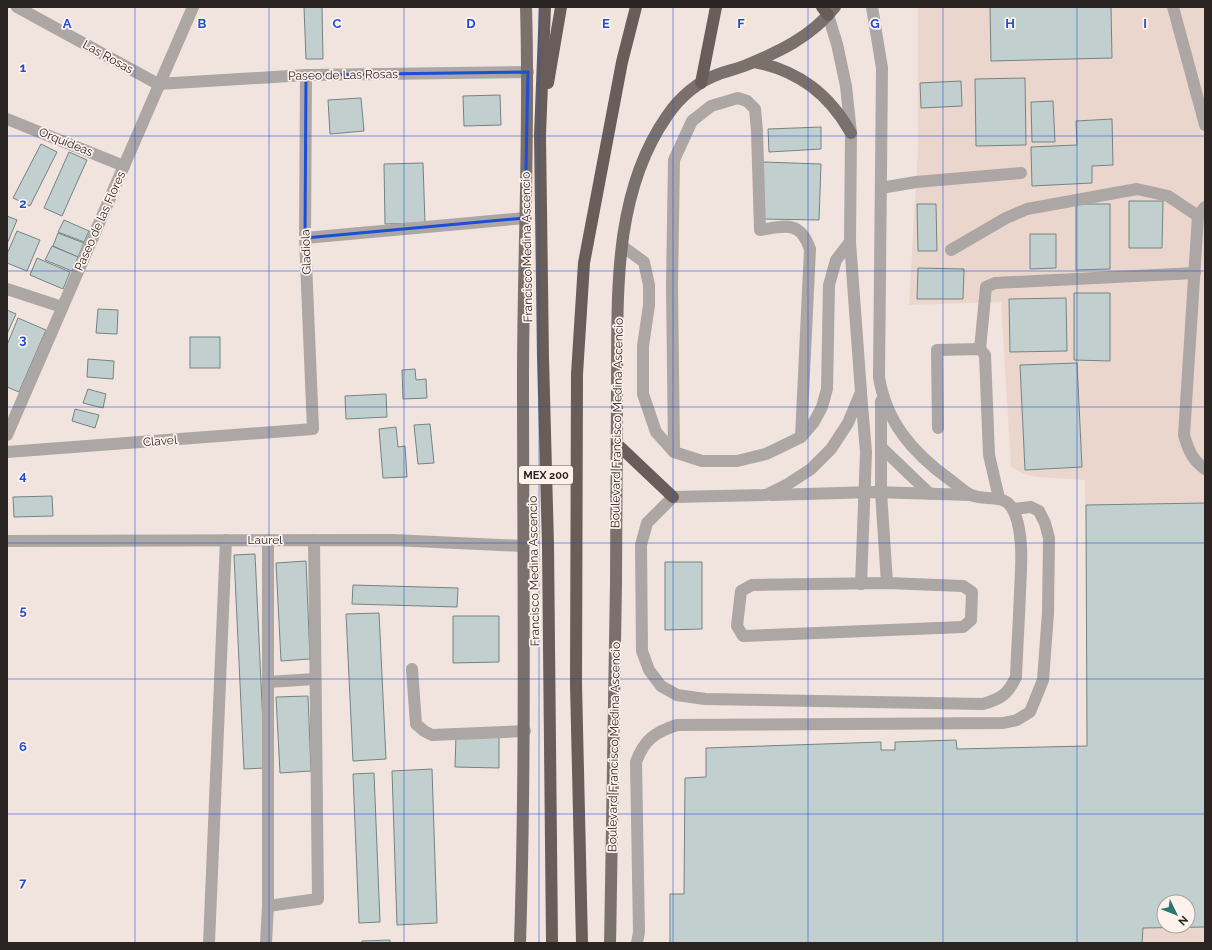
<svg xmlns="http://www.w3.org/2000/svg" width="1212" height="950" font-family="Raleway,sans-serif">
	<rect width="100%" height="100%" fill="#f1e4df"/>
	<path fill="#ebd6ce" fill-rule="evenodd" d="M 918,7 L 1205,7 L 1205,943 L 670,943 L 670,894 L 684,894 L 685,778 L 706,777 L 706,748 L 881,742 L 881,750 L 894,750 L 895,742 L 956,740 L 957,749 L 1087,746 L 1085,480 L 1037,477 L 1024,474 L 1011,467 L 1001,302 L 909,305 L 918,149 ZM 1164,902 L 1188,902 L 1188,926 L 1164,926 Z"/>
	<g fill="#c1d0cf" stroke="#758382" fill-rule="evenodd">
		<polygon points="304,7 322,7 323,59 306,59"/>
		<polygon points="990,7 1111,7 1112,58 991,61"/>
		<polygon points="1025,78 1026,145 976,146 975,79"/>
		<polygon points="961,81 962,106 921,108 920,83"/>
		<polygon points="500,95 501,125 464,126 463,96"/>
		<polygon points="361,98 364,131 330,134 328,100"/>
		<polygon points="1053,101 1055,142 1032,142 1031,102"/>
		<polygon points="1112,119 1113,165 1092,166 1092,183 1032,186 1031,147 1077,145 1076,121"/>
		<polygon points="821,127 821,149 769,152 768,129"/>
		<polygon points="41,144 57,152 30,206 13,198"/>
		<polygon points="69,152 87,160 62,216 44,208"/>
		<polygon points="763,162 821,164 819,220 761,219"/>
		<polygon points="423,163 425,223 385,224 384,164"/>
		<polygon points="1129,201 1163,201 1162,248 1129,248"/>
		<polygon points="917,204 936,204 937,251 918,251"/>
		<polygon points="1076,204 1110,204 1110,269 1076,270"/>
		<polygon points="7,216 17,220 7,244"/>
		<polygon points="64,220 89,231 84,242 58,232"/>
		<polygon points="17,231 40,240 27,271 7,263 7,254"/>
		<polygon points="58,233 84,243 78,257 53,246"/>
		<polygon points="1030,234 1056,234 1056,268 1030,269"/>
		<polygon points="52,246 78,257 72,271 45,260"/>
		<polygon points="37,258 70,272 63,289 30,275"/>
		<polygon points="918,268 964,269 963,299 917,299"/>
		<polygon points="1074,293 1110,293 1110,361 1074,360"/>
		<polygon points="1066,298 1067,351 1010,352 1009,299"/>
		<polygon points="98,309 118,310 117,334 96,333"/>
		<polygon points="7,310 16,314 7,334"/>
		<polygon points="18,318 46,330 19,392 7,387 7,345"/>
		<rect x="190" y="337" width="30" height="31"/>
		<polygon points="88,359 114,361 113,379 87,377"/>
		<polygon points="1077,363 1082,467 1025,470 1020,365"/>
		<polygon points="415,369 416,380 426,379 427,398 403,399 402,370"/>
		<polygon points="88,389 106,394 103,408 83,403"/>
		<polygon points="386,394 387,417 346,419 345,396"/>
		<polygon points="75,409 99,415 95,428 72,421"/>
		<polygon points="430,424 434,463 418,464 414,425"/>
		<polygon points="396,427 398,447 405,446 407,477 383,478 379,429"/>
		<polygon points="52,496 53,516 14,517 13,497"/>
		<path d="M 1205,503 L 1205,927 L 1143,928 L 1142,943 L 670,943 L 670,894 L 684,894 L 685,778 L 706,777 L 706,748 L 881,742 L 881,750 L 895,750 L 895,742 L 956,740 L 957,749 L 1087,746 L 1086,505 ZM 1164,902 L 1188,902 L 1188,926 L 1164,926 Z"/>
		<polygon points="255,554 265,768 244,769 234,555"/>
		<polygon points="306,561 310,659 281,661 276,563"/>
		<polygon points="665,562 702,562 702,629 665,630"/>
		<polygon points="353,585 458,588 457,607 352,604"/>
		<polygon points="379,613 386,759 353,761 346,614"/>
		<polygon points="453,616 499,616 499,662 453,663"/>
		<polygon points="308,696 311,771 280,773 276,697"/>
		<polygon points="456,735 499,735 499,768 455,767"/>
		<polygon points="432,769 437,923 397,925 392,771"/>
		<polygon points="374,773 380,922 359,923 353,774"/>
		<polygon points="390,940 390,943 362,943 362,941"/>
	</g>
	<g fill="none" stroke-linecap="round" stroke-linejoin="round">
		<g stroke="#aca6a4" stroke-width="12">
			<polyline points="17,7 158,84 306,75 528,72"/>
			<polyline points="1173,7 1205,125"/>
			<path d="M 828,15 L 837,44 L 846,86 L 851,133 L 850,242 L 861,392 L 848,423 L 831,449 L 811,469 L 788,484 L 766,495 L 673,497 L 647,523 L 641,545 L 642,651 L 649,670 L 661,686 L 677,695 L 705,699 L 983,704 C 1001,699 1008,694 1016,677 C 1017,649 1019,621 1020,593 C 1021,568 1024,538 1015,514 C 1007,491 986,502 971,495 C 963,491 956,484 949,479 C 913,453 886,422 879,377 L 882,68 L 872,7"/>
			<polyline points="7,119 124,166"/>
			<polyline points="881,188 916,182 1021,173"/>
			<path d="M 1205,207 L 1198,216 L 1184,435 C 1188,449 1192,460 1205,469"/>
			<polyline points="305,238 525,218"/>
			<polyline points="622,246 644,262 649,285 649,305 643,346 643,394 656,432 674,452 702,461 737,461 766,454 801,437 814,422 822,407 827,389 829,285 836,260 850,242"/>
			<polyline points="951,250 1006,218 1027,209 1137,189 1168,196 1198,216"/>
			<polyline points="7,289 62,307"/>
			<polyline points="980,349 986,287 995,283 1195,273"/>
			<polyline points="881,401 881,492 887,583"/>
			<polyline points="938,428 937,350 980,349 985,355 989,455 999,498"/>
			<polyline points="7,435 193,7"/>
			<polyline points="881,447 930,494"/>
			<polyline points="7,452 313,429 305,238 306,75"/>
			<path d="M 674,452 L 672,285 L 674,160 L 692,121 L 711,106 L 738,98 L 747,101 L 755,109 L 757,131 L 760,230 C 785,226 800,220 810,249 L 801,437"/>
			<polyline points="771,495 874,492 971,495"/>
			<polyline points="7,541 393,540 523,546"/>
			<polygon points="887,583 963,586 972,592 971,620 963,627 743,636 737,626 741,591 752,585"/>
			<polyline points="861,584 866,452 861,393"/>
			<polyline points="412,669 416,724 424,731 432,735 525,731"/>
			<polyline points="268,682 315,679"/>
			<polyline points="268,906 318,899 314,540"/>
			<polyline points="209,943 226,540"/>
			<polyline points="266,943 268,906 268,540"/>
			<path d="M 637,943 L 639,932 L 636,762 C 644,740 655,732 677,725 L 1003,723 L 1017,720 L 1030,712 L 1043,680 L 1048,613 L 1049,538 L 1045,523 L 1039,511 L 1031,507 L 1013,509"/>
		</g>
		<g stroke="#7a706c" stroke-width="12">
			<path d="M 755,62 C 799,71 829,94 851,133"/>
			<path d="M 520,943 C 526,755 523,567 523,379 C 523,255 530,131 526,7"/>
			<path d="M 610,943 C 613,823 615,703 616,582 C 616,520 617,457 617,394 C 618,301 611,196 667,116 C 679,98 698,81 719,74 C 727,71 736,69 744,66 C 779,52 811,37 835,7"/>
		</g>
		<g stroke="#685d58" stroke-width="12">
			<polyline points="545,7 540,135 543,358 548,545 552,943"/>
			<polyline points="822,7 828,15"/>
			<polyline points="548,83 561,7"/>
			<polyline points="701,83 716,7"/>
			<polyline points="617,444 673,497"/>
			<polyline points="582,943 576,684 577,374 584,263 622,62 636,7"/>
		</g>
	</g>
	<path fill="none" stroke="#1d4ed8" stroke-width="3" stroke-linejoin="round" d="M 528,72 L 525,218 L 305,238 L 306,75 Z"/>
	<path fill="none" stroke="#1d4ed8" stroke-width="1" stroke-opacity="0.55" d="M 135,7 L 135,943M 269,7 L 269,943M 404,7 L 404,943M 539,7 L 539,943M 673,7 L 673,943M 808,7 L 808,943M 943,7 L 943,943M 1077,7 L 1077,943M 7,136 L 1205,136M 7,271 L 1205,271M 7,407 L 1205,407M 7,543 L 1205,543M 7,679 L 1205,679M 7,814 L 1205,814"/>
	<g text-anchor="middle" stroke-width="3.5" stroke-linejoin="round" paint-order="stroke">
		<rect fill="#fff2ec" stroke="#6a625f" stroke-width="1" x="519" y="466" width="54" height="18" rx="3"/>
		<g font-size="11" font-weight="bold" fill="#2a2523">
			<text x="546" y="479">MEX 200</text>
		</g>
		<g font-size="12" fill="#2a2523" stroke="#fff2ec">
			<text transform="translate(108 57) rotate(29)" y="4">Las Rosas</text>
			<text transform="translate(343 75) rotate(-1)" y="4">Paseo de Las Rosas</text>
			<text transform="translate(66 142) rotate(22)" y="4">Orquídeas</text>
			<text transform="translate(100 221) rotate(-66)" y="4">Paseo de las Flores</text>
			<text transform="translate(527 247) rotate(-91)" y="4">Francisco Medina Ascencio</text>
			<text transform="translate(306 252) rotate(-92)" y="4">Gladiola</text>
			<text transform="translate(617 423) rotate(-89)" y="4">Boulevard Francisco Medina Ascencio</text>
			<text transform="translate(160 441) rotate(-4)" y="4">Clavel</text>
			<text x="265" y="544">Laurel</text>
			<text transform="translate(534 571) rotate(-91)" y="4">Francisco Medina Ascencio</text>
			<text transform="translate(614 747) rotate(-89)" y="4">Boulevard Francisco Medina Ascencio</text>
		</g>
	</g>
	<g font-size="13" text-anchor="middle" font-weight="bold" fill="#1d4ed8" stroke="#fff2ec" stroke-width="3.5" stroke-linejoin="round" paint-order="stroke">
		<text x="67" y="28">A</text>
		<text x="202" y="28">B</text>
		<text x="337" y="28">C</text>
		<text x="471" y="28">D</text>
		<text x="606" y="28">E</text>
		<text x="741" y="28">F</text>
		<text x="875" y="28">G</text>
		<text x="1010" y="28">H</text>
		<text x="1145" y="28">I</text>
		<text x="23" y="72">1</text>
		<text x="23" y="208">2</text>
		<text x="23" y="344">3</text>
		<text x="23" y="480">4</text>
		<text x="23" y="615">5</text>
		<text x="23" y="751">6</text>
		<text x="23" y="887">7</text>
	</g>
	<rect width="1212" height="950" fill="none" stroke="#2a2523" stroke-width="16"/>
	<g transform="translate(1176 914) rotate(133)"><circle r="19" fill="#fff2ec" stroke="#aaa09c"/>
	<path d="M0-3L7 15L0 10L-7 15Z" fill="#2b7573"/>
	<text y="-6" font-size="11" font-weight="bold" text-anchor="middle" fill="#2a2523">N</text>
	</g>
</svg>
